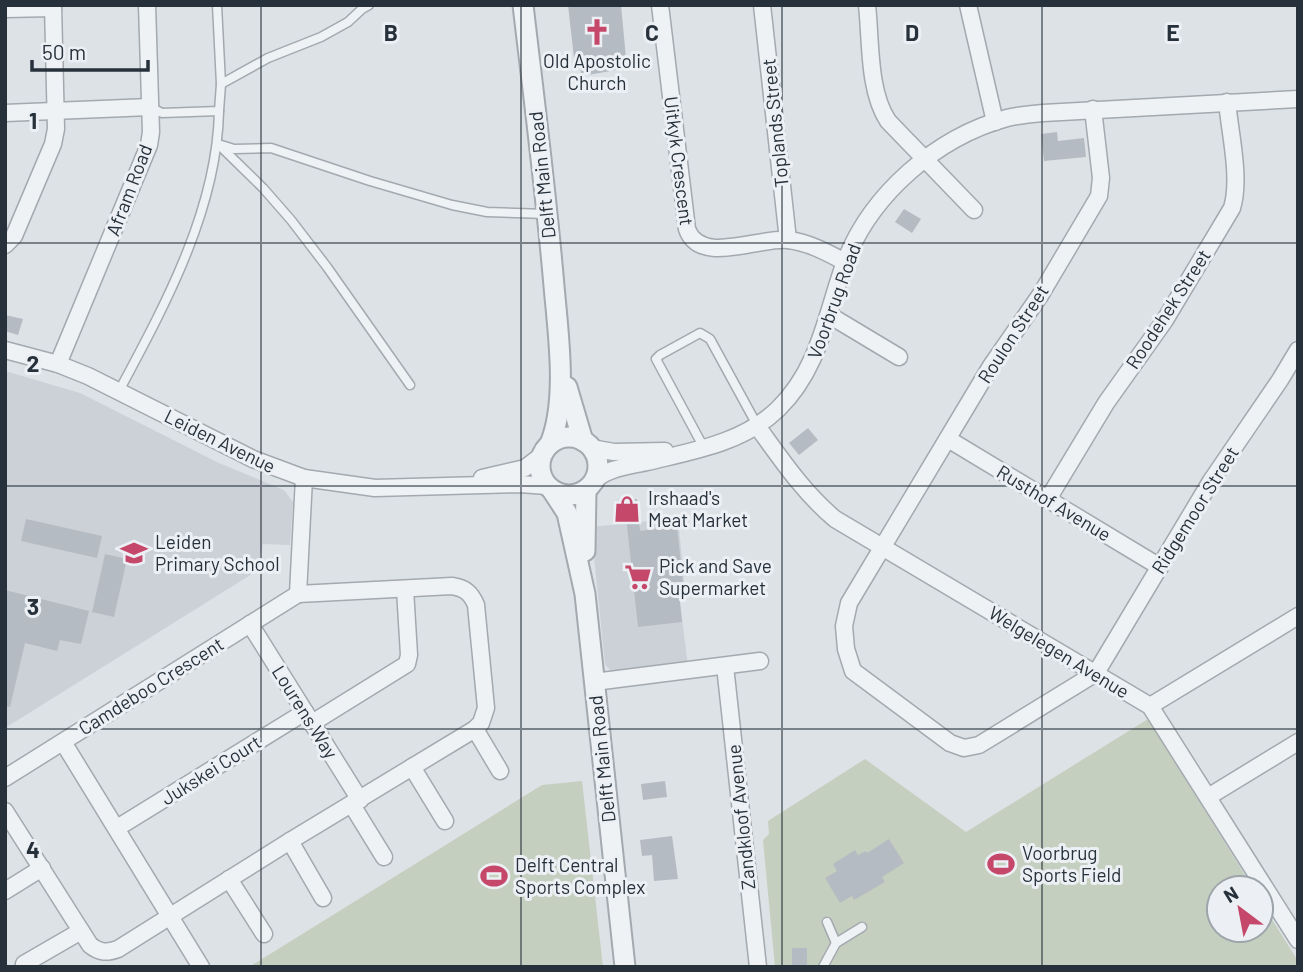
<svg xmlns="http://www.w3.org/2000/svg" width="1303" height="972" font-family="Barlow,sans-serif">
	<rect width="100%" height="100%" fill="#dde2e6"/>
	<g fill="#cbd1d7">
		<polygon points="5,371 80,393 219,463 284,490 293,502 290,545 263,544 257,571 5,728"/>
		<polygon points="678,518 685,592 679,594 688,666 612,672 605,664 591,527"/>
	</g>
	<g fill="#c5cfbf">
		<polygon points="1148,719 1253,888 1219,888 1219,930 1261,930 1261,902 1298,961 1298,967 775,967 763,840 769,834 768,821 865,759 966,832"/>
		<polygon points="582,781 603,967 249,967 542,785"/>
	</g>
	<g fill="#b5bbc2">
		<polygon points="568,5 621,5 626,58 626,62 621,62 622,69 588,75 588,73 581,73 580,67 575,67"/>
		<polygon points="1057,132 1058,141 1084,138 1086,157 1044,161 1041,134"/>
		<polygon points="904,209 921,219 912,233 895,222"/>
		<polygon points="5,315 23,319 18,335 5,331"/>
		<polygon points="808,428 818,440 799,455 789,443"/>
		<polygon points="637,499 640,531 677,526 684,592 679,593 682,622 638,627 626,517 618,518 616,501"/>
		<polygon points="26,519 102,536 97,558 21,541"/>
		<polygon points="105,554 127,559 114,617 92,612"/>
		<polygon points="5,590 89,611 81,644 60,640 57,651 25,643 10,707 5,706"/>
		<polygon points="665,781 667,797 643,800 641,784"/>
		<polygon points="672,836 678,879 654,881 652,855 642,856 640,840"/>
		<polygon points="889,839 904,863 882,877 885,882 854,900 852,896 840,903 825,878 837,871 833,864 855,850 858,855 866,851 867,853"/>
		<rect x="792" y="948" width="15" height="19"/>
	</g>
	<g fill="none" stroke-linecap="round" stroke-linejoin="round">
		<defs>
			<g id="service">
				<polyline points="221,84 268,58 321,37 348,22 362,9 369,5"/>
				<polyline points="150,107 162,113 219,111 221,84 217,5"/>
				<polyline points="218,144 234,149 271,148 370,181 452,205 487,212 546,214"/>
				<polyline points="220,146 263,188 291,220 327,267 410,385"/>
				<path d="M 119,391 C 165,305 217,210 219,111"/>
				<polyline points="704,448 656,359 660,355 700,333 710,339 757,425"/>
				<polyline points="836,943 862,927"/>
				<polyline points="823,967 836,943 827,922"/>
			</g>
			<g id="minor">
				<path d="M 660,5 L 687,229 C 700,266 758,237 788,240 C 808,242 828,253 845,262"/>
				<polyline points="762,5 788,240"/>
				<path d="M 867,5 C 871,41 868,91 888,121 L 974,210"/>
				<polyline points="968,5 995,122"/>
				<polyline points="5,9 53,8"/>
				<polyline points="1093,109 1101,178 1099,196 1041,294 991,366 849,603 844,626 846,649 853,671 950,743 964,748 979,745 1096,673 1211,481 1280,380 1298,350"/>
				<polyline points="5,113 150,107"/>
				<polyline points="5,245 14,236 53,144 56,129 53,5"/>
				<polyline points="829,315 899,357"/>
				<polyline points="5,350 58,364 88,376 253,459 304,478 375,488 520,484 547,486"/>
				<polyline points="58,364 149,145 151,132 147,5"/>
				<path d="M 757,426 C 781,459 803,492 835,519 L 1150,706 L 1298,940"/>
				<polyline points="948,439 1160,567"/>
				<polyline points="591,448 614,452 665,451"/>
				<polyline points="482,478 525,468 542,455"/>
				<path d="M 593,482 C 606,468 629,466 647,462 C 692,451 743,443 778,409 C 820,368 826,314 845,262 C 871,194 937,137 1007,118 C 1019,115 1031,114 1043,113 L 1298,99"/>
				<path d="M 1048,499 L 1106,403 L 1165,320 L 1232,208 C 1241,179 1230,133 1227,102"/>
				<polyline points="250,624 360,800"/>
				<polyline points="725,666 758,967"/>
				<polyline points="594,682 760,661"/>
				<polyline points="1150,706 1298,616"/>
				<polyline points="312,723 407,664 409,655 405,589"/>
				<polyline points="475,729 500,771"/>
				<polyline points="63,742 201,967"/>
				<polyline points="412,767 445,821"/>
				<polyline points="5,778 298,594 304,478"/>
				<polyline points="1208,797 1298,742"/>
				<polyline points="352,805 384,857"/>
				<path d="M 5,811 L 90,945 C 100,953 107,953 118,949 L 290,841 L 475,729 L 481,723 L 486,708 L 476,605 C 471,593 465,588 452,586 L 298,594"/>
				<polyline points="117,828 305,712"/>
				<polyline points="290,841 323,898"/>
				<polyline points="229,879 264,934"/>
				<polyline points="5,891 42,868"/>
				<polyline points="24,964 81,931"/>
			</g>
			<g id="tertiary">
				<path d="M 523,5 C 534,99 546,192 554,286 C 558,333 568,400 550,444"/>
				<polyline points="567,387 583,441"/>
				<circle cx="569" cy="466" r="29"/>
				<polyline points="552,490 567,513 585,594 625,967"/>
				<polyline points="585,551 586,490"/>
			</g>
		</defs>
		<use href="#service" stroke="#a3a9af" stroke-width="11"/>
		<use href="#minor" stroke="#a3a9af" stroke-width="19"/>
		<use href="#tertiary" stroke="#a3a9af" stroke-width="23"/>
		<use href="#service" stroke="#eff2f5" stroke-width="8"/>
		<use href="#minor" stroke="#eff2f5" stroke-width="16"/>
		<use href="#tertiary" stroke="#eff2f5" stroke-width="19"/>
	</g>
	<path fill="none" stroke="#27313b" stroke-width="2" stroke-opacity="0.55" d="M 261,5 L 261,967M 521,5 L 521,967M 782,5 L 782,967M 1042,5 L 1042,967M 5,243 L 1298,243M 5,486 L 1298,486M 5,729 L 1298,729"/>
	<defs>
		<symbol id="church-bare" viewBox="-9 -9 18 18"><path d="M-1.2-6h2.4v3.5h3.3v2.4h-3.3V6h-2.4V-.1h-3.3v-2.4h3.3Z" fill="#c5486b" stroke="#ecf0f4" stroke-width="2.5" paint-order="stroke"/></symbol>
		<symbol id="shop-bare" viewBox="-9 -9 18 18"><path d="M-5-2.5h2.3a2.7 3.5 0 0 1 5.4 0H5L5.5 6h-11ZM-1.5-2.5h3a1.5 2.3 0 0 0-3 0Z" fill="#c5486b" stroke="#ecf0f4" stroke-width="2.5" paint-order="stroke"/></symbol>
		<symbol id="school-bare" viewBox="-9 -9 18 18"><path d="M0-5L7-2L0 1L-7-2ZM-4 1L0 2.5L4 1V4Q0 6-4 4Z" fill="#c5486b" stroke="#ecf0f4" stroke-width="2.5" paint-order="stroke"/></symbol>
		<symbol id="supermarket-bare" viewBox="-9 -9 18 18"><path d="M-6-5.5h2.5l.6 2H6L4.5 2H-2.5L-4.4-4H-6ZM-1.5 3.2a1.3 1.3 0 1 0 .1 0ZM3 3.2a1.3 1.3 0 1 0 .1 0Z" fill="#c5486b" stroke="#ecf0f4" stroke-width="2.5" paint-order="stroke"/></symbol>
		<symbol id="stadium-bare" viewBox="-9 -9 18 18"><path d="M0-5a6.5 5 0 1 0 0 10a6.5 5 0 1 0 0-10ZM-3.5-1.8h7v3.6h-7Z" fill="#c5486b" stroke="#ecf0f4" stroke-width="2.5" paint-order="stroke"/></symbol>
	</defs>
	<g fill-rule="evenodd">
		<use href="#church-bare" x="578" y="13" width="38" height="38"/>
		<use href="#shop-bare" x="608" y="490" width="38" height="38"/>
		<use href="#school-bare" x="115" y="534" width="38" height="38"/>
		<use href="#supermarket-bare" x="619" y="558" width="38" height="38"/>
		<use href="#stadium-bare" x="982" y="845" width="38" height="38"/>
		<use href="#stadium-bare" x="475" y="857" width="38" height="38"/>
	</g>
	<g text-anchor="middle" stroke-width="6" stroke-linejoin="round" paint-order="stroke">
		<g font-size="19" fill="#27313b" stroke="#ecf0f4" text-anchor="start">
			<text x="597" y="68" text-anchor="middle">Old Apostolic<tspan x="597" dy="22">Church</tspan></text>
			<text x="648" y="505">Irshaad's<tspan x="648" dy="22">Meat Market</tspan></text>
			<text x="155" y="549">Leiden<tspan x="155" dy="22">Primary School</tspan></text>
			<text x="659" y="573">Pick and Save<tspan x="659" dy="22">Supermarket</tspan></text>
			<text x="1022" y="860">Voorbrug<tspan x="1022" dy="22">Sports Field</tspan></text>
			<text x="515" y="872">Delft Central<tspan x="515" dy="22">Sports Complex</tspan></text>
		</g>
		<g font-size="19" fill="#27313b" stroke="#ecf0f4">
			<text transform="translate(775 123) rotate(-96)" y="7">Toplands Street</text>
			<text transform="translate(679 161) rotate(83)" y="7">Uitkyk Crescent</text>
			<text transform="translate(542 175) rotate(-96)" y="7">Delft Main Road</text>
			<text transform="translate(129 190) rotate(-69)" y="7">Afram Road</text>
			<text transform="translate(834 301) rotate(-70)" y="7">Voorbrug Road</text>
			<text transform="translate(1168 309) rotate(-57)" y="7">Roodehek Street</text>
			<text transform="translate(1013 334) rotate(-57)" y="7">Roulon Street</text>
			<text transform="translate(220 441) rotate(26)" y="7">Leiden Avenue</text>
			<text transform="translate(1054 503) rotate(31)" y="7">Rusthof Avenue</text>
			<text transform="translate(1195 510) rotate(-58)" y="7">Ridgemoor Street</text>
			<text transform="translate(1059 652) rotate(31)" y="7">Welgelegen Avenue</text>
			<text transform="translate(151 686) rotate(-32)" y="7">Camdeboo Crescent</text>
			<text transform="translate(305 712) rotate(58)" y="7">Lourens Way</text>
			<text transform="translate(602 759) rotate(-96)" y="7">Delft Main Road</text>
			<text transform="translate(211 770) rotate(-32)" y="7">Jukskei Court</text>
			<text transform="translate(741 817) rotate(-96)" y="7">Zandkloof Avenue</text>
		</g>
	</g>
	<g font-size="23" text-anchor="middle" font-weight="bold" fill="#27313b" stroke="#ecf0f4" stroke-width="6" stroke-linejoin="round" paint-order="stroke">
		<text x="391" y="41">B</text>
		<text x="652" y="41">C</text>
		<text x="912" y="41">D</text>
		<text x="1173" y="41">E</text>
		<text x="33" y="129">1</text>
		<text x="33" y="372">2</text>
		<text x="33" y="615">3</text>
		<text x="33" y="858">4</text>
	</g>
	<rect width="1303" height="972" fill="none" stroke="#27313b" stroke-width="14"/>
	<g transform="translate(1240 909) rotate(328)"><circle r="33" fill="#ecf0f4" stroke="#9da4aa" stroke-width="2"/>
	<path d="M0-5L12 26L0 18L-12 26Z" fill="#c5486b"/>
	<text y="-10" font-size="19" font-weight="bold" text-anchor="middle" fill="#27313b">N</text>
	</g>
	<path d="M32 60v10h116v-10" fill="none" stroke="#27313b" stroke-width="3.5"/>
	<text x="42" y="60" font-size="21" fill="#27313b" stroke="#ecf0f4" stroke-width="5" paint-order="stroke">50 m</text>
</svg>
